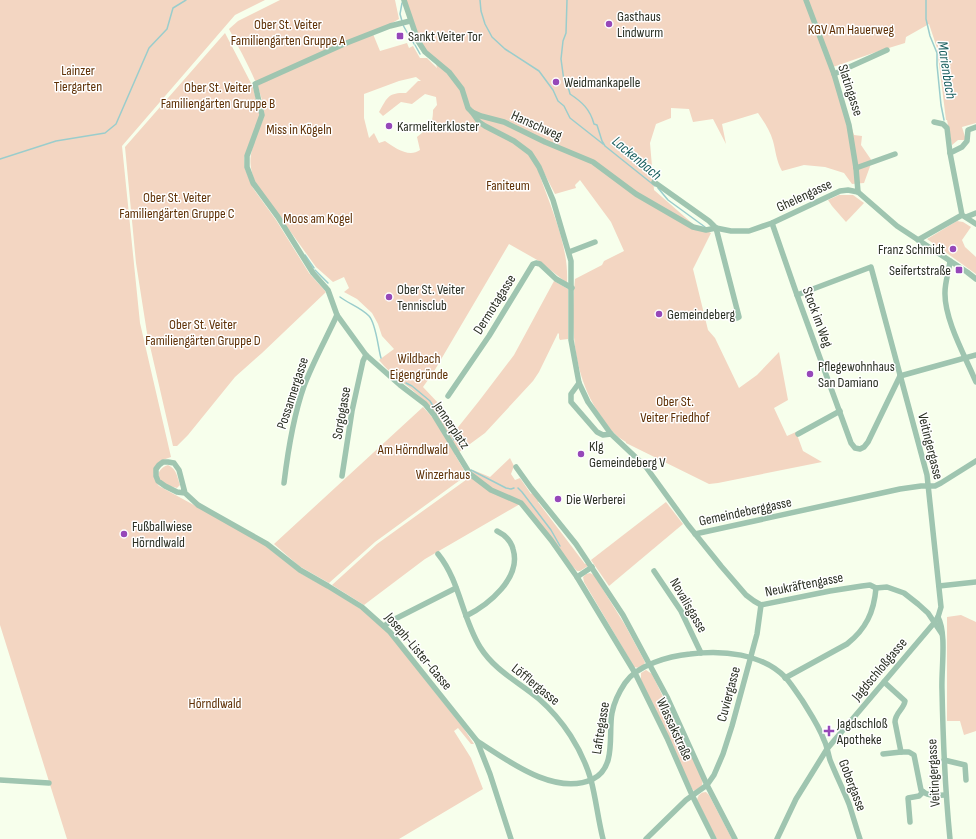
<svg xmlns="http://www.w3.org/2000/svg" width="976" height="839" font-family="'Sofia Sans Condensed',sans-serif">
	<rect width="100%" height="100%" fill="#f7ffec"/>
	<g fill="#f3d6c2" fill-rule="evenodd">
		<path d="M 0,0 L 265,0 L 235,15 L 122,146 L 140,323 L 171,457 L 160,461 C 154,471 150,475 159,486 L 258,540 L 300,573 L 329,589 L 362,610 L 389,634 L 464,729 L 474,744 L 471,744 L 458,728 L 454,731 L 471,758 L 483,789 L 399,839 L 67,839 L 0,625 Z"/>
		<path d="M 280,0 L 395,0 L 399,19 L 373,34 L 380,51 L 407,43 L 409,48 L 413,46 L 420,58 L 427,58 L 437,68 L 436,64 L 420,42 L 406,0 L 976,0 L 976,123 L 962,127 L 966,140 L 958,140 L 952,145 L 947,120 L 946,120 L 937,48 L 929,24 L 906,37 L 905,43 L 879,51 L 833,67 L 854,135 L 862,136 L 861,145 L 872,161 L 864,183 L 852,184 L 844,173 L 825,167 L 804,165 L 782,171 C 776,160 776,152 773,141 C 770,130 764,122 758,113 L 722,124 L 726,144 L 713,119 L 693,122 L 689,109 L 671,108 L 671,118 L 656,124 L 650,143 L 654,190 L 693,224 L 711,233 L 693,269 L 708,330 L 715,338 L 739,388 L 757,375 L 779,352 L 788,400 L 774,408 L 787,436 L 796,432 L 803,451 L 822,462 L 718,483 L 709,484 L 626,443 L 626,442 C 615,436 608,427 601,416 C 573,377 570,326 575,279 L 602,265 L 604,261 L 624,251 L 611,222 L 580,180 L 575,185 L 576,188 L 555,194 L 541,167 L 539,173 C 551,209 569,245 567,283 L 539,261 L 509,244 L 433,373 L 423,387 L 440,405 L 455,431 L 479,401 L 514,355 L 554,281 L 568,289 L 568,339 L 560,340 L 559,338 L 559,334 L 558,333 L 539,372 L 533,381 L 485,433 L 455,455 L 467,475 L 375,542 L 329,583 L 299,566 L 274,544 L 423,407 L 433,418 C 431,413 429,407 426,403 C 412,387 392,377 379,360 L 394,349 L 382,336 L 378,324 L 372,313 L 357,299 L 344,292 L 349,288 L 344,277 L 333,282 L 316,267 L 256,184 C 246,160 251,152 259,129 C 261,124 264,119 264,114 C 264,90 240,51 229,29 L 238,21 ZM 416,77 L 421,81 L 418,81 L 406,93 C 388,92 387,98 379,112 L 383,116 L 401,102 L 412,104 L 425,94 L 436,97 L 437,105 L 433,110 C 433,126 429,127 417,137 L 420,150 C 409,158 395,148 385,141 L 379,143 L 374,133 L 369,138 L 364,118 L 364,94 L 399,81 Z"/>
		<polygon points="225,33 253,87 260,115 244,158 245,169 253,188 276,220 309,273 326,292 262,353 235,377 188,435 177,446 173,446 147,333 136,263 125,147"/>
		<polygon points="839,195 853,195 864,203 846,222 832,206 828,200"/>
		<polygon points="957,221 963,222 971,227 962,240 965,247 976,257 976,274 927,239"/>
		<polygon points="510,458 514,466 511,474 515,480 520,478 531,494 532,493 539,501 538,502 585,564 587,563 588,566 580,571 577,571 572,566 521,501 489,487 472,473 473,470 490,477"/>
		<path d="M 168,465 C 177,469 177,477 180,485 L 177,488 C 173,487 166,485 162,482 C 154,475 161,467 168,465 Z"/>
		<polygon points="470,477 520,504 425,559 364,605 332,585 377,544"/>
		<polygon points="666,502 683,524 609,586 591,560"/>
		<polygon points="590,573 594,575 625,625 645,662 644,665 639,668 634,667 630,660 584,582 583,577 586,574"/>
		<polygon points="961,615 976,622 976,731 964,735 960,721 947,721 947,617"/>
		<path d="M 646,670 L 652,674 L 681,734 L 702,779 C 704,786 700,788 694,791 L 692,789 L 641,680 L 641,673 Z"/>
		<path d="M 706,792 L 709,795 L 732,839 L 717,839 L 697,800 C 698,795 701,792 706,792 Z"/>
	</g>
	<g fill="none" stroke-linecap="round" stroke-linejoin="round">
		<g stroke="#9acdcc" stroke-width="1.5">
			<polyline points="480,0 481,11 485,24 492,37 505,49 539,71 553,90 558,101 564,106 570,118 603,144"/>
			<path d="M 567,0 L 566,33 L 563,41 L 561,59 L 564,81 L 569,90 L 570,94 C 582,102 590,109 594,124 L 597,125 L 602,141 L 605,146 L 655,186"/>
			<polyline points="926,0 926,19 930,36 937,53 937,65 941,105 944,120"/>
			<polyline points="402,21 400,14 402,3"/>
			<polyline points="403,25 408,34"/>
			<polyline points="411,38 414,44"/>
			<polyline points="415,45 420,54"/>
			<polyline points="0,159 56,141 105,133 116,124 149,48 167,29 173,8 186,0"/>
			<polyline points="658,188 668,200 705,227"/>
			<polyline points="305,255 314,268"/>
			<polyline points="315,270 328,283"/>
			<path d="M 340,297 C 349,304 360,307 369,316 C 376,323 378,348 381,358"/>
			<polyline points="406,383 412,386 430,401 436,411 448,424 454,440"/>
			<polyline points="471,470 506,488 511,489 514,488"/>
			<polyline points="518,488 522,492 551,530 560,546"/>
		</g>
		<g stroke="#9fc5b0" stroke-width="5.5">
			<polyline points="404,0 418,41 425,52 449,72 462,89 468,108 472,112 481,116 504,122 545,142 593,162 636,194 693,227 706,230 716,228"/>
			<polyline points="806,0 834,74 849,125 856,168 858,192"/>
			<polyline points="410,21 390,26 344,44 255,84 262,115 247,156 247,167 253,183 278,217 313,273 328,290 337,315 366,355 400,385 425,404 434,415 470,474 491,490 521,503 551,540 577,577 635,673 667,738 692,795 714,839"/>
			<polyline points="834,74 887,50"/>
			<polyline points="472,112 479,122 485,126 514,141 530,153 539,167 553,200 571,261 571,340 579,383 588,402 611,434 646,467 688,525 721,566 746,595 754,601 761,605 830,591 862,586 870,585 876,588 887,587 904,593 918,604 928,613 942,634"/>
			<polyline points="934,122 943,124 947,128 950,153 962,215 976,224"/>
			<polyline points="950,153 962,147 967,141 968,130 976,127"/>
			<polyline points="856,168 895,154"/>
			<polyline points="654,182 709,221 716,228 731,231 749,231 772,223 840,191 848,190 858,192 897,226 967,272 976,279"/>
			<polyline points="966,217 976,213"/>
			<polyline points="772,223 797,295 851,443 855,448 860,449 864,447 868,442 900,376"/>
			<polyline points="716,228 739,317 737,318"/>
			<polyline points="918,240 962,215"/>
			<polyline points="569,252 595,242"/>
			<path d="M 950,261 C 949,271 945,282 945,292 C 944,319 965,356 976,382"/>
			<polyline points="900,376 976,355"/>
			<polyline points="579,383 571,394 571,402 597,432 603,435 611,434"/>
			<polyline points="448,396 489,336 533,264 536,263 540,264 556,279 572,288"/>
			<polyline points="798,434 840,411"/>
			<polyline points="516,467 531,488 576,544 623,615 667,697 707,785 735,839"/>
			<polyline points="342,476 352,411 363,361 366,355"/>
			<path d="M 284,483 C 288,450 293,417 304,386 C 313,362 326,339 337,315"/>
			<polyline points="185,493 177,492 165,486 158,481 156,476 156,469 159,465 163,462 168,462 174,463 179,470 185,493 198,505 267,544 300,570 328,586 362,607 390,632 477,741 490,774 511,839"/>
			<polyline points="695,534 900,489 921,486 935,486 941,483 976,461"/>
			<path d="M 438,554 C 460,581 462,618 480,647 C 495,671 519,682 539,699 C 563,720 582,749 591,780 C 596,799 598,819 603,839"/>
			<polyline points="654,571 681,611 701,653"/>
			<polyline points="577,577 592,567"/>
			<polyline points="939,586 976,582"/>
			<path d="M 466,616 C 488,605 522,578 513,549 C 511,541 505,535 497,531"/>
			<path d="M 938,617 C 947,634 941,670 942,690 C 943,740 945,789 950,839"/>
			<polyline points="384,626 393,620 456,588"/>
			<path d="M 785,678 L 847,644 C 866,629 874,612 876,588"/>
			<path d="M 884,682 L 905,701 C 904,709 895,713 895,722 L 901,752 L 909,752 L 914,755 L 921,790 C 928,797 936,795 945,795"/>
			<path d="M 477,741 C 507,760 555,797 593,779 C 617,767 608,734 612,713 C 614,702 619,692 625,683 C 637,665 669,656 690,654 C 722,650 762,653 786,678 C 792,685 797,693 802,700 C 810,713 819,726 824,740 C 827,746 828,753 830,760 C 836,775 843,789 849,804 C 853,816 856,827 860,839"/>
			<polyline points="883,754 901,752"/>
			<polyline points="944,760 965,765 966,780"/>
			<polyline points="0,780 49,783"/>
			<polyline points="910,822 908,798 919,796 923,792"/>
			<polyline points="646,839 686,800 707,785 714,775 723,754 732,726 757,634 761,605"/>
			<polyline points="777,839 796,799 827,749 934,623 938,617 941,607 927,475 871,267 797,295"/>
		</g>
	</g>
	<g fill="#9648b9" stroke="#fff" stroke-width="1.5">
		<circle cx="609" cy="24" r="4"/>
		<rect x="396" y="32" width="8" height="8" rx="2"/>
		<circle cx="556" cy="82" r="4"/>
		<circle cx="389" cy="126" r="4"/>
		<circle cx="953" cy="249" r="4"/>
		<rect x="955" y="266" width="8" height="8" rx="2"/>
		<circle cx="389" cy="297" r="4"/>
		<circle cx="659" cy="314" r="4"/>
		<circle cx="810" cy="374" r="4"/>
		<circle cx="581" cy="454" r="4"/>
		<circle cx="558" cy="499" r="4"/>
		<circle cx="124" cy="534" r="4"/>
		<path d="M827 725h4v4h4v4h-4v4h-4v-4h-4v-4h4z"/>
	</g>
	<g text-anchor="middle" stroke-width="3" stroke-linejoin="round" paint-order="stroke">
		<g font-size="14" fill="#2b3024" stroke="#fff" text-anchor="start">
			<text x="617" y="21">Gasthaus<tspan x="617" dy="16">Lindwurm</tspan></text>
			<text x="408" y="41">Sankt Veiter Tor</text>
			<text x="564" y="87">Weidmankapelle</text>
			<text x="397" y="131">Karmeliterkloster</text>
			<text x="945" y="254" text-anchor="end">Franz Schmidt</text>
			<text x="951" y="275" text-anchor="end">Seifertstraße</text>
			<text x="397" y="294">Ober St. Veiter<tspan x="397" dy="16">Tennisclub</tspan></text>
			<text x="667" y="319">Gemeindeberg</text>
			<text x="818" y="371">Pflegewohnhaus<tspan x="818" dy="16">San Damiano</tspan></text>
			<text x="589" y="451">Klg<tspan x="589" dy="16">Gemeindeberg V</tspan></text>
			<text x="566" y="504">Die Werberei</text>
			<text x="132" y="531">Fußballwiese<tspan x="132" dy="16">Hörndlwald</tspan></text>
			<text x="837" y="728">Jagdschloß<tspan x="837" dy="16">Apotheke</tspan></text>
		</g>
		<g font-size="14" fill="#5e3005" stroke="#fff">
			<text x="288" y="29">Ober St. Veiter<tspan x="288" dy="16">Familiengärten Gruppe A</tspan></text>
			<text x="851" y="34">KGV Am Hauerweg</text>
			<text x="78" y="75">Lainzer<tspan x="78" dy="16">Tiergarten</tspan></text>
			<text x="218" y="92">Ober St. Veiter<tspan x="218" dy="16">Familiengärten Gruppe B</tspan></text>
			<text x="299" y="134">Miss in Kögeln</text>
			<text x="508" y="190">Faniteum</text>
			<text x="177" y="202">Ober St. Veiter<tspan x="177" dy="16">Familiengärten Gruppe C</tspan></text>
			<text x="318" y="223">Moos am Kogel</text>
			<text x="203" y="329">Ober St. Veiter<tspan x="203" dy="16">Familiengärten Gruppe D</tspan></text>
			<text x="419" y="363">Wildbach<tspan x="419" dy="16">Eigengründe</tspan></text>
			<text x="675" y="406">Ober St.<tspan x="675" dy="16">Veiter Friedhof</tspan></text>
			<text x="413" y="454">Am Hörndlwald</text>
			<text x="443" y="479">Winzerhaus</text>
			<text x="215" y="708">Hörndlwald</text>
		</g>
		<g font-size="14" fill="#2b3024" stroke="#fff">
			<text transform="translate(851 90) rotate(72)" y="5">Slatingasse</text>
			<text transform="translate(537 125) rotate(24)" y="5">Hanschweg</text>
			<text transform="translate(804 195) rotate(-25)" y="5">Ghelengasse</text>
			<text transform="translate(494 304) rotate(-58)" y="5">Dermotagasse</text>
			<text transform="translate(818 317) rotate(70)" y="5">Stock im Weg</text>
			<text transform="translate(292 393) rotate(-72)" y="5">Possannergasse</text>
			<text transform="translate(341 413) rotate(-80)" y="5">Sorgogasse</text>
			<text transform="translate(452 425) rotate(56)" y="5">Jennerplatz</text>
			<text transform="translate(931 446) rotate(76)" y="5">Veitingergasse</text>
			<text transform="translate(745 511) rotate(-12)" y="5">Gemeindeberggasse</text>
			<text transform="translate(804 584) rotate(-11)" y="5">Neukräftengasse</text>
			<text transform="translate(689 605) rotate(60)" y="5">Novalisgasse</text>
			<text transform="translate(419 651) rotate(50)" y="5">Joseph-Lister-Gasse</text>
			<text transform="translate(879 669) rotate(-50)" y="5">Jagdschloßgasse</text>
			<text transform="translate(536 684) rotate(39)" y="5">Löfflergasse</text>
			<text transform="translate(728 694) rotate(-75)" y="5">Cuviergasse</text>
			<text transform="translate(600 728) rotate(-81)" y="5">Lafitegasse</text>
			<text transform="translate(675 729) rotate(65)" y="5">Wlassakstraße</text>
			<text transform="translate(933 773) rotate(-93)" y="5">Veitingergasse</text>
			<text transform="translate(853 785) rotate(69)" y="5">Gobergasse</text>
		</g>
		<g font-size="15" font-style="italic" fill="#185e5e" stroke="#fff">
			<text transform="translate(947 70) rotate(81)" y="5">Marienbach</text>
			<text transform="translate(637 158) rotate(40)" y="5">Lackenbach</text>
		</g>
	</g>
</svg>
